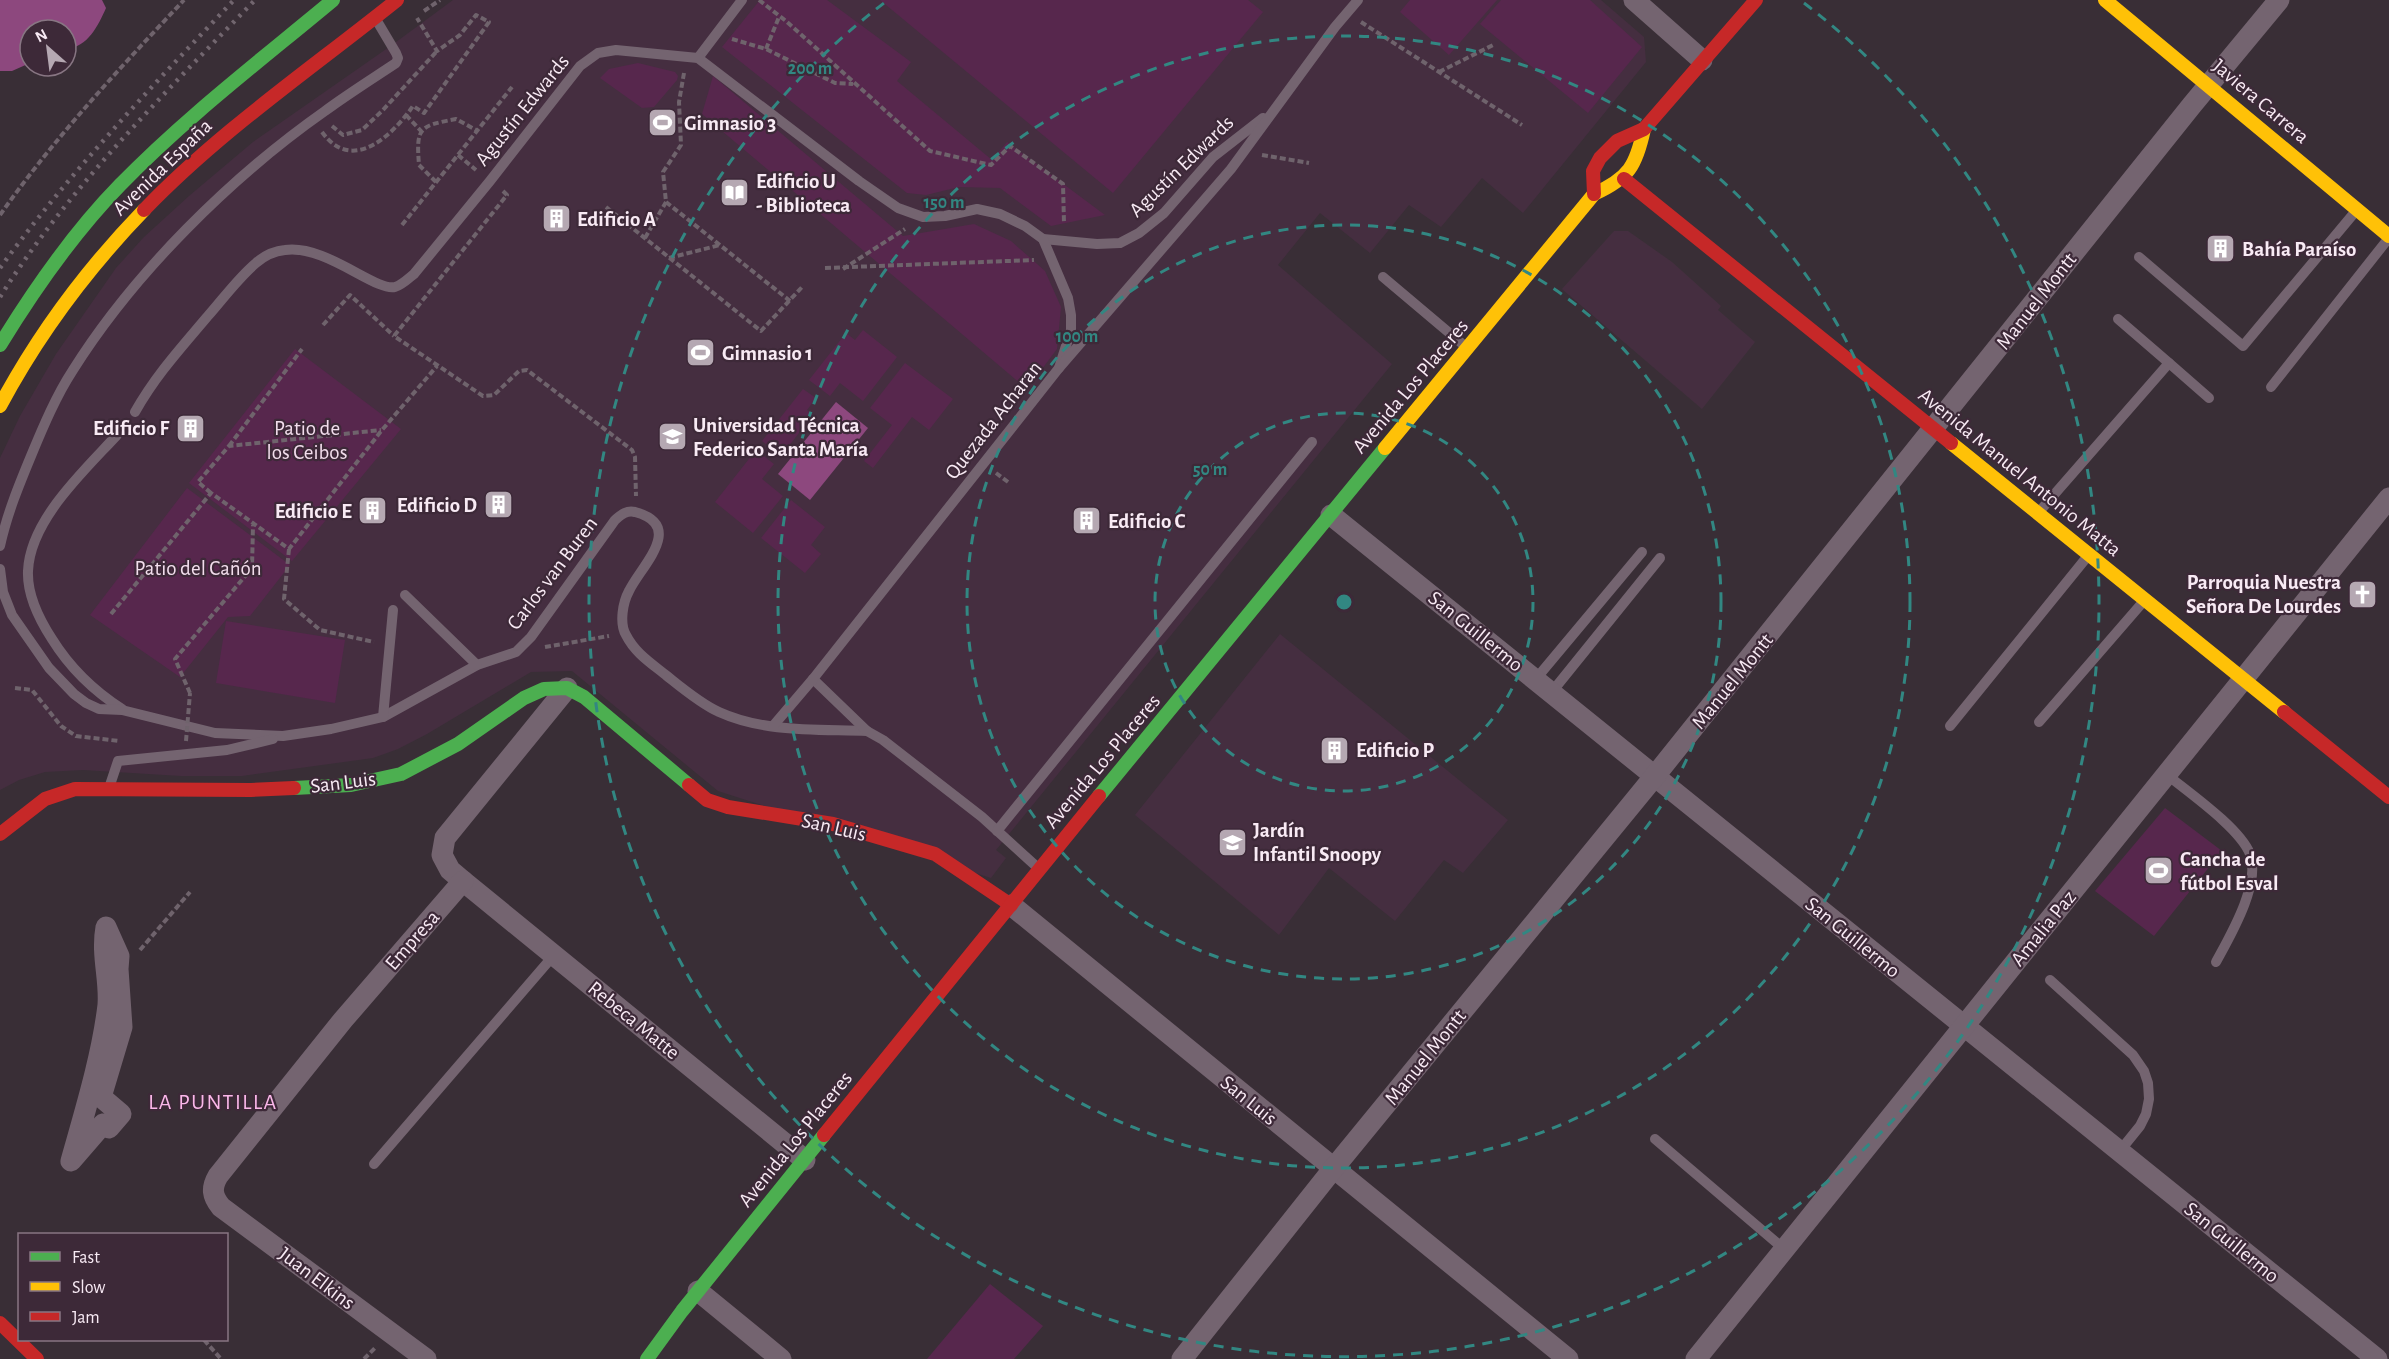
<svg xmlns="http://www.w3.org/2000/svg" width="2389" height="1359" font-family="'Alegreya Sans',sans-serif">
	<rect width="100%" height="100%" fill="#392e36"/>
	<g fill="#452e40">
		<polygon points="453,0 1601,0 1644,37 1646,62 1523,213 1482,178 1441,227 1409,205 1370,253 1320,213 1278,265 1392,364 996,850 1006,858 991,878 718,791 572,671 531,672 427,734 398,749 373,758 242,776 181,776 83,770 45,772 19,780 0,790 0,458 20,416 56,354 116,268 144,237 189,196 253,142 392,45"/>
		<polygon points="1614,231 1628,231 1672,262 1721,306 1718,310 1755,342 1702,409 1562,289"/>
		<polygon points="1280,634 1508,820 1463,873 1444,860 1395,921 1329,868 1279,935 1135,815"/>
	</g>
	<g fill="#57274d">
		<polygon points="760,0 827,0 911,62 897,81 992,160 1007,142 1105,215 1051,226 1000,188 959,187 926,195 907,193 722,47"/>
		<polygon points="880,0 1248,0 1263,12 1113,193"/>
		<polygon points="1410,0 1497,0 1449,55 1400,12"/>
		<polygon points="1501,0 1590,0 1642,47 1588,113 1480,24"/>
		<polygon points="638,63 675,72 678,76 677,80 654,107 642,108 600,78 609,69"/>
		<polygon points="713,76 903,236 974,224 1011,241 1045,271 1061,307 1057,349 1027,389 702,114"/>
		<polygon points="863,330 897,357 863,401 840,383 830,396 809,380 846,333 855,340"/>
		<polygon points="295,349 401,429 292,561 189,483"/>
		<polygon points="905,363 953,399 929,430 912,417 873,468 864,461 892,425 870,408"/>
		<polygon points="803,389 816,398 807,410 813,415 781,456 762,441"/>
		<polygon points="756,450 774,464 762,479 783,496 753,533 715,502"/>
		<polygon points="187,488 290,565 250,616 228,617 180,677 90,615"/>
		<polygon points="791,500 825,527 811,545 821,554 805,573 761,538"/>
		<polygon points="226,621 345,640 335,703 216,683"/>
		<polygon points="2165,808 2222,851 2154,936 2095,891"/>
		<polygon points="990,1284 1043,1326 1014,1359 927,1359"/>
	</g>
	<g fill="#8d487e">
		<path d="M 0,0 L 102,0 L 106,8 C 98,26 88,47 66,49 L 66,30 L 30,30 L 30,63 L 12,71 L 0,71 Z"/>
		<polygon points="836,402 868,428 810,500 778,474"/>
	</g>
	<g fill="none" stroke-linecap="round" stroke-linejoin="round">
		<g stroke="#6f636c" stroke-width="4" stroke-dasharray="6 3" stroke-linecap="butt">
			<polyline points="759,0 786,21 930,151 991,165 1010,146 1063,184 1064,223"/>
			<polyline points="424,11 440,0"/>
			<polyline points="1361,22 1522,125"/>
			<polyline points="732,39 766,49 835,83 853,84"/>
			<polyline points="766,49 779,17"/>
			<polyline points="1439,72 1495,44"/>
			<polyline points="684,73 679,102 681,145 663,172 666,202 790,301"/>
			<polyline points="406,115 421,131"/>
			<polyline points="332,126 343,135 362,130 383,110 437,51"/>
			<path d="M 322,132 C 352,174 392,136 413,106 L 424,113 L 489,22 L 476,15 L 460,35 L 437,51 L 417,18"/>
			<polyline points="458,155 476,170"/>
			<polyline points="1262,155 1309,163"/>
			<path d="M 436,182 L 419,165 C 416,127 419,126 456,119 L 478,131"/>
			<polyline points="503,191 507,195 394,336 483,396 494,395 519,371 527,370 632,450 635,457 636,496"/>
			<polyline points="606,207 761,331 803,286"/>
			<path d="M 0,215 C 55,137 119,69 184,0"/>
			<polyline points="402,225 512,87"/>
			<polyline points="645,238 666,202"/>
			<polyline points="669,258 720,245"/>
			<polyline points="825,268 1034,260"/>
			<polyline points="843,269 905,229"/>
			<polyline points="323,325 350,295 394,336"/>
			<polyline points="229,446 302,349"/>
			<polyline points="996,473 1008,482"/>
			<polyline points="211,493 198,482 229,446 381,430"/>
			<polyline points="289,549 284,599 320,630 374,642"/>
			<polyline points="111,614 211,493 289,549 382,430 437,366"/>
			<polyline points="545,647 609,636"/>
			<polyline points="15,688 32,690 61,726 76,736 119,741"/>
			<polyline points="190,693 175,659 252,568 253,525"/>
			<polyline points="140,950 190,892"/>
			<polyline points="204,1340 221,1359"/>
			<polyline points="364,1359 375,1348"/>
		</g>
		<g stroke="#746470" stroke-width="10">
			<polyline points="698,58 742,0"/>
			<polyline points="1043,239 1097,244 1120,243 1139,233 1164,213 1213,157 1263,118"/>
			<polyline points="2139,257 2243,346 2355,212"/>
			<polyline points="1383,277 1466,347"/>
			<polyline points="2169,363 2209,398"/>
			<polyline points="2271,387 2388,239"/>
			<path d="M 135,412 C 156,375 180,349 207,317 C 223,299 238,278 256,263 C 264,256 275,251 285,250 C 325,244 376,292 395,287 C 402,285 409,278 414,274 L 490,181 L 580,66 L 598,53 L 616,50 L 698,58 L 859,181 L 898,208 L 923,217 L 945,216 L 977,209 L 1000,214 L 1025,226 L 1043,239 L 1068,298 L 1071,315 L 1071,330 L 1059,368"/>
			<path d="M 117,435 C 84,471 30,520 28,571 C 27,595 39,619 52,639 C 70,668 94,691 122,709"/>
			<polyline points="2038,513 2169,363 2118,319"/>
			<path d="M 0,546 C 7,514 19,485 31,456 C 43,427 56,396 73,370 C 134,273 231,177 325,111 C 348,94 372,79 396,63 L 398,58 L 396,53 L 377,21"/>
			<path d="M 0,569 L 3,592 L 12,615 L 49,668 L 74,694 L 86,703 L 99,709 L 122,710 L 215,733 L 283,736 L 331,729 L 383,717 L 477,665 L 516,652 L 531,637 L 615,520 C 621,515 626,510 635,512 C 686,526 641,566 629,591 C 623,602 619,623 626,635 C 635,653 651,663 667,676 C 682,688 701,704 719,712 C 765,733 819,729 867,731"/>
			<polyline points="405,595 477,665"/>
			<polyline points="813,679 867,731 883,740 982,817 1037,867"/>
			<polyline points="1535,680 1642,552"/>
			<polyline points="1551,693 1660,558"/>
			<polyline points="383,717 393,610"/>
			<polyline points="2039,722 2143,602"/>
			<polyline points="773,726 813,679 1059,368 1231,169 1335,27 1358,0"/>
			<polyline points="1950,726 2087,557"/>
			<path d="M 2166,774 C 2188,792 2240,828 2250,854 C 2261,884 2230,936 2216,962"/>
			<polyline points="109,788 118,761 227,750 273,739"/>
			<polyline points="997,831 1312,442"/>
			<polyline points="2050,980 2133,1055 2144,1071 2148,1083 2149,1099 2146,1114 2140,1126 2119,1152"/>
			<polyline points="1655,1139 1784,1249"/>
			<polyline points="374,1164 554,955"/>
		</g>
		<g stroke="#746470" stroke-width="21">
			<polyline points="1634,0 1702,60"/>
			<polyline points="1331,515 2377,1359"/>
			<polyline points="567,688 445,838 442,855 450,870 463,881 805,1160"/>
			<polyline points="1011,905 1568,1359"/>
			<path d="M 106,927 L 119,956 L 118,969 L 122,1027 L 101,1097 L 121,1114 L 109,1128 L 103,1124 L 71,1161 C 85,1111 102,1056 108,1005 C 110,979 101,955 106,927 Z"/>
			<polyline points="698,1291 781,1359"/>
			<path d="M 426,1359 L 221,1207 C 212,1196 211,1188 218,1176 L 343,1020 L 463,881"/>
			<polyline points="1182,1359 1333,1169 1654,777 2192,105 2279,0"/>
			<polyline points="1696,1359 2389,498"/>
		</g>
		<g stroke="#4caf50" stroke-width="14">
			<path d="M 0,345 C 35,288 73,233 120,185 C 185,118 261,60 333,0"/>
			<polyline points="294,788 351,785 401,774 458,744 524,698 544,689 567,688 584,697 689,785"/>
			<polyline points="1099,796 1385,448"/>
			<polyline points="647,1359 682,1311 824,1135"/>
		</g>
		<g stroke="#ffc107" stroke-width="14">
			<polyline points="2105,0 2389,236"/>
			<path d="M 0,406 C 39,333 87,269 144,210"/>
			<polyline points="1951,443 2284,712"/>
			<path d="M 1385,448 L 1594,194 C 1629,178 1636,166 1644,129"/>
		</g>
		<g stroke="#c62828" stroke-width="14">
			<polyline points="1624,179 1951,443"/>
			<polyline points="1594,194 1593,171 1600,158 1617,141 1644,129 1756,0"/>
			<path d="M 144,210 C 220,131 311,69 397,0"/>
			<polyline points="2284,712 2389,797"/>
			<polyline points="689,785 707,800 728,807 833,824 935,854 1011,905"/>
			<polyline points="0,834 45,799 75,789 251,790 294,788"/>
			<polyline points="824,1135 1099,796"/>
			<polyline points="0,1323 37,1359"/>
		</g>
		<g stroke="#72666f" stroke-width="4.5" stroke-dasharray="3 6" stroke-linecap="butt">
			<path d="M 0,268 C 70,172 152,86 234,0"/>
			<path d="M 0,297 C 70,186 164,94 255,0"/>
		</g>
		<polyline stroke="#6f636c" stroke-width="4" stroke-dasharray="6 3" stroke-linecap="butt" points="186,741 190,693"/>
	</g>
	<g fill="none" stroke="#328782" stroke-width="3" stroke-dasharray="10 8">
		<circle cx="1344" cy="602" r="189"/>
		<circle cx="1344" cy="602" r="377"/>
		<circle cx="1344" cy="602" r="566"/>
		<path d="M1804 3A755 755 0 1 1 884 3"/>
	</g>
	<defs>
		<symbol id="stadium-square" viewBox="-11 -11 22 22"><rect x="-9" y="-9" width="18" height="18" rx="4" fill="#b5a8b2" stroke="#3d2938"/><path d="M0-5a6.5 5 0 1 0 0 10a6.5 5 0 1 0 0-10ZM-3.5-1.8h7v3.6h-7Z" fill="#fff"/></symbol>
		<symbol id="library-square" viewBox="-11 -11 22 22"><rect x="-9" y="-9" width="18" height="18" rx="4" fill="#b5a8b2" stroke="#3d2938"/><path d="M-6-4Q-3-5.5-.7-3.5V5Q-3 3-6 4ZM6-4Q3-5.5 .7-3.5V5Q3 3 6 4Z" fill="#fff"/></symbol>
		<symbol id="building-square" viewBox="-11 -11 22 22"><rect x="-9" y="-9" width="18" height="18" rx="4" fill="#b5a8b2" stroke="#3d2938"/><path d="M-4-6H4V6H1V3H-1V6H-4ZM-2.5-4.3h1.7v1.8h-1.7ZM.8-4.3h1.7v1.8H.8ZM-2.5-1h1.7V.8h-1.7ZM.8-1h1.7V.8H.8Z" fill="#fff"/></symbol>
		<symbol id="university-square" viewBox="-11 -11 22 22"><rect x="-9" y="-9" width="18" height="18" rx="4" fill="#b5a8b2" stroke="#3d2938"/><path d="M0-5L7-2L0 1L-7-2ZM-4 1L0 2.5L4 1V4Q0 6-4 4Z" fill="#fff"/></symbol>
		<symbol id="church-square" viewBox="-11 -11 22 22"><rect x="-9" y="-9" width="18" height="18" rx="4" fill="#b5a8b2" stroke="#3d2938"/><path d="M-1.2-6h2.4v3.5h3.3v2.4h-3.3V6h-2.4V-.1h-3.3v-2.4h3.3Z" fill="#fff"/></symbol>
		<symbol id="school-square" viewBox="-11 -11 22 22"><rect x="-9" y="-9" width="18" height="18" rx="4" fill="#b5a8b2" stroke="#3d2938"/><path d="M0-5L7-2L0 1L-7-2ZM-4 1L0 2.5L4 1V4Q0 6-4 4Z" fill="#fff"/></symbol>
	</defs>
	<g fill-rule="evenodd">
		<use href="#stadium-square" x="646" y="106" width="33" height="33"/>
		<use href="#library-square" x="718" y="176" width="33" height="33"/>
		<use href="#building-square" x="540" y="202" width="33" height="33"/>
		<use href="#building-square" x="2204" y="232" width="33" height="33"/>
		<use href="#stadium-square" x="684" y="336" width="33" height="33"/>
		<use href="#building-square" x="174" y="412" width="33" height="33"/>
		<use href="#university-square" x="656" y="420" width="33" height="33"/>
		<use href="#building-square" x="482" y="488" width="33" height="33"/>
		<use href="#building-square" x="356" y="494" width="33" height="33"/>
		<use href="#building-square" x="1070" y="504" width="33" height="33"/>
		<use href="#church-square" x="2346" y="578" width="33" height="33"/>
		<use href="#building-square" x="1318" y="734" width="33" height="33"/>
		<use href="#school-square" x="1216" y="826" width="33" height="33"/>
		<use href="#stadium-square" x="2142" y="854" width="33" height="33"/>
	</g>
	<g text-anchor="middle" stroke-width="4.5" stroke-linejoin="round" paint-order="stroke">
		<g font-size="21" fill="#f8eaf4" stroke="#3d2938">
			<text transform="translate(2261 101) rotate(40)" y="7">Javiera Carrera</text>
			<text transform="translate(522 110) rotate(-51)" y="7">Agustín Edwards</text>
			<text transform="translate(1181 166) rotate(-44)" y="7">Agustín Edwards</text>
			<text transform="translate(162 167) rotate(-44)" y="7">Avenida España</text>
			<text transform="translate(2036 301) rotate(-52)" y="7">Manuel Montt</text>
			<text transform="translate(1410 386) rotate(-50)" y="7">Avenida Los Placeres</text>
			<text transform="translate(993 420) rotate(-52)" y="7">Quezada Acharan</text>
			<text transform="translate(2020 472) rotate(39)" y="7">Avenida Manuel Antonio Matta</text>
			<text transform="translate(552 573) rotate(-53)" y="7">Carlos van Buren</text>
			<text transform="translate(1476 631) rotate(39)" y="7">San Guillermo</text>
			<text transform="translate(1732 681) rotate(-51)" y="7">Manuel Montt</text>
			<text transform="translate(1102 761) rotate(-50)" y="7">Avenida Los Placeres</text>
			<text transform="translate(343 782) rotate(-7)" y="7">San Luis</text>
			<text transform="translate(834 827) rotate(13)" y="7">San Luis</text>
			<text transform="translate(2043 928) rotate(-51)" y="7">Amalia Paz</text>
			<text transform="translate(1853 937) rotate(39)" y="7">San Guillermo</text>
			<text transform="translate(412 940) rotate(-49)" y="7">Empresa</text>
			<text transform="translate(634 1020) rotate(39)" y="7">Rebeca Matte</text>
			<text transform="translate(1425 1057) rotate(-51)" y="7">Manuel Montt</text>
			<text transform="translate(1249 1100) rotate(39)" y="7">San Luis</text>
			<text transform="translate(795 1139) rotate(-51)" y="7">Avenida Los Placeres</text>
			<text transform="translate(2232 1242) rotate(39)" y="7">San Guillermo</text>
			<text transform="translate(317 1278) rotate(37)" y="7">Juan Elkins</text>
		</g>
		<g font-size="21" font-weight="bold" fill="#f8eaf4" stroke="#3d2938" text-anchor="start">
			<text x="684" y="130">Gimnasio 3</text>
			<text x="756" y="188">Edificio U<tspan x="756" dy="24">- Biblioteca</tspan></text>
			<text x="577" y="226">Edificio A</text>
			<text x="2242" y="256">Bahía Paraíso</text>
			<text x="722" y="360">Gimnasio 1</text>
			<text x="693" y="432">Universidad Técnica<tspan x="693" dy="24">Federico Santa María</tspan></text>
			<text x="169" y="435" text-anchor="end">Edificio F</text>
			<text x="477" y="512" text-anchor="end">Edificio D</text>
			<text x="352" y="518" text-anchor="end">Edificio E</text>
			<text x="1108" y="528">Edificio C</text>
			<text x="2341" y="589" text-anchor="end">Parroquia Nuestra<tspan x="2341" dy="24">Señora De Lourdes</tspan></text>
			<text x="1356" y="757">Edificio P</text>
			<text x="1253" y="837">Jardín<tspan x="1253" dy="24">Infantil Snoopy</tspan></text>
			<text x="2180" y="866">Cancha de<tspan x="2180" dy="24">fútbol Esval</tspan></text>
		</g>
		<g font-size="21" fill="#f2ddec" stroke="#3d2938">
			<text x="307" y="435">Patio de<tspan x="307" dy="24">los Ceibos</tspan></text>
			<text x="198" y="575">Patio del Cañón</text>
		</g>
		<g font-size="22" letter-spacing="1.5" fill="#fab7e9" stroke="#3d2938">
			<text x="213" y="1109">LA PUNTILLA</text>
		</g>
	</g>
	<circle cx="1344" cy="602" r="9" fill="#328782" stroke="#3d2938" stroke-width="3"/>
	<g font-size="18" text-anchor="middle" font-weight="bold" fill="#328782" stroke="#3d2938" stroke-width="4.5" stroke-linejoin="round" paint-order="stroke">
		<text x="810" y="74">200 m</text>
		<text x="944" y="208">150 m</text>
		<text x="1077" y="342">100 m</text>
		<text x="1210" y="475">50 m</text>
	</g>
	<rect x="18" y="1233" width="210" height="108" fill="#3d2938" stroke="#887683" stroke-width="1.5"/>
	<rect x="30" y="1252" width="30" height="9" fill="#4caf50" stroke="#887683" stroke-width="1.5"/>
	<text x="72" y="1263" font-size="18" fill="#f8eaf4">Fast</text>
	<rect x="30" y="1282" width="30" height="9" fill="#ffc107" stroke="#887683" stroke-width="1.5"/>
	<text x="72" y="1293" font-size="18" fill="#f8eaf4">Slow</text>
	<rect x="30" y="1312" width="30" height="9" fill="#c62828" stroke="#887683" stroke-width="1.5"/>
	<text x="72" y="1323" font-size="18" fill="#f8eaf4">Jam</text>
	<g transform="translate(48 48) rotate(332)"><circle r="28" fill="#3d2938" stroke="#887683" stroke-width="1.5"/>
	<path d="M0-4.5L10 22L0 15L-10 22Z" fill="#b5a8b2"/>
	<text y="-9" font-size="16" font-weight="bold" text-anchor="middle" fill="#f8eaf4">N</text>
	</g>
</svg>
